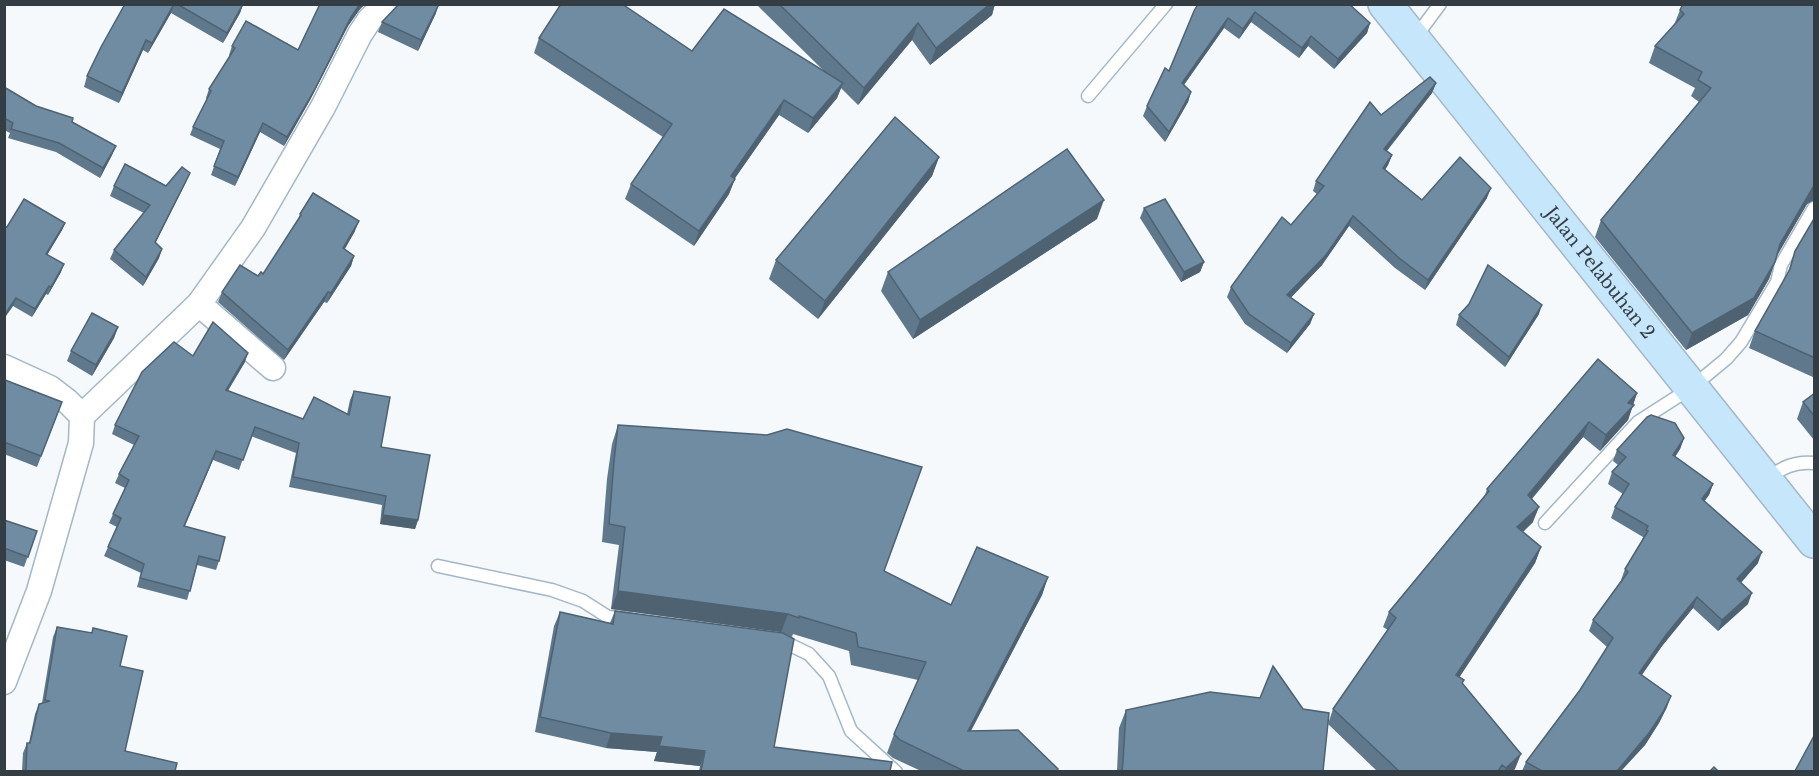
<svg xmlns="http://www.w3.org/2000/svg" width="1819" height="776" font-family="'Libre Baskerville',serif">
	<rect width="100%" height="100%" fill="#f5f9fc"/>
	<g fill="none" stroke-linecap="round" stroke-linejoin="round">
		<defs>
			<g id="service">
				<polyline points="1414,39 1440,4"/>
				<polyline points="1088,96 1166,4"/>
				<path d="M 1766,479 C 1782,468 1794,461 1814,463"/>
				<polyline points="1545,523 1638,422 1691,388 1726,359 1741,342 1777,282 1781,265 1814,208"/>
				<polyline points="438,566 552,590 583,601 608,617 629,619"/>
				<polyline points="780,640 809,654 829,676 851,731 896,772"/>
			</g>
			<g id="minor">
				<polyline points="199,304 273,368"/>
				<polyline points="4,367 50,388 67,401 82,416 81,443 39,591 4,682"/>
				<polyline points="82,416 199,304 253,228 323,107 360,34 370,19 386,4"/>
			</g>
			<g id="secondary">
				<path id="s1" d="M 1385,4 L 1814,541"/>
			</g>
		</defs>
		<use href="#service" stroke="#a4b7c7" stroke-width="15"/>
		<use href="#minor" stroke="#a4b7c7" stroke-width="27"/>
		<use href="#secondary" stroke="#a4b7c7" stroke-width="36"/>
		<use href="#service" stroke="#fff" stroke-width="12"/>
		<use href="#minor" stroke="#fff" stroke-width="24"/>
		<use href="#secondary" stroke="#c6e6fc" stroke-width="33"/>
	</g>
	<g fill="#5f788c">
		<polygon points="125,4 243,4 240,13 223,43 171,13 148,53 143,50 119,103 84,87 87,76"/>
		<polygon points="320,4 365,4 360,9 348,26 310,100 284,146 260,132 235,186 211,175 220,149 190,135 193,127 207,99 206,98 209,89 230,56 229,55 232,46 298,50"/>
		<polygon points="756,4 995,4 992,15 930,65 912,40 858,105 841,88 837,98 808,133 779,115 735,178 729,194 694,246 625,199 631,184 663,137 534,53 539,38 692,51 825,72"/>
		<polygon points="1198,4 1370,23 1367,33 1334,69 1308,46 1299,58 1251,22 1239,39 1224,28 1184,85 1191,92 1188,102 1165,142 1143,116 1147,106 1169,71"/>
		<polygon points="1815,4 1815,200 1807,204 1777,255 1769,279 1748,315 1686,350 1595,237 1601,220 1699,102 1691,96 1695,88 1649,63 1655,46 1674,25 1680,10"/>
		<polygon points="436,13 418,51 378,32 382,22"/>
		<polygon points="1436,83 1432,93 1387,151 1392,155 1388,165 1385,170 1422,200 1487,198 1425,290 1395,268 1349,226 1322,265 1291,297 1314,314 1310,324 1287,353 1245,324 1227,297 1231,287 1291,225 1317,194 1313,191 1316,181 1381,115"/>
		<polygon points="4,87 36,106 72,122 116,146 112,155 100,178 56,152 8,138 10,133 4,130"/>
		<polygon points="939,157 932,176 818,319 769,279 776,260"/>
		<polygon points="186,182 155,243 162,249 159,258 143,286 110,259 114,250 144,213 110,196 114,186 166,186"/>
		<polygon points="1144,208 1204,262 1200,272 1181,282 1140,218"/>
		<polygon points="300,214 355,231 345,249 354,256 351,266 327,303 324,302 284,360 218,302 222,292 263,274 298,220"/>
		<polygon points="1815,217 1815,378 1749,348 1755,331 1787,275 1795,251"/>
		<polygon points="1097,219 913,339 881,291 888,272"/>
		<polygon points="65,223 62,230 47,255 61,272 48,295 46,294 32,317 13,306 7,227"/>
		<polygon points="1539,314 1505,367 1456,325 1459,315"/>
		<polygon points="118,327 114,338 92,376 67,361 71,351"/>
		<polygon points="193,356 245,362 228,391 303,419 347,414 350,400 354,391 381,447 418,520 415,529 380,524 382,505 289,487 296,453 251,436 239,470 213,460 185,526 219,561 216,570 197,565 187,600 137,587 141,573 104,556 117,527 109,523 125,488 115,483 119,474 134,445 112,434 115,425"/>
		<polygon points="1598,359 1637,393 1628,420 1600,451 1583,437 1532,499 1533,522 1523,532 1541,547 1535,563 1459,677 1462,684 1515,769 1512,771 1377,771 1328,724 1323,771 1117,771 1119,728 1126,710 1303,709 1328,724 1333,709 1388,630 1383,627 1389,612 1485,495 1487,489"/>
		<polygon points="4,382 62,402 37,467 4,454"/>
		<polygon points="1815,393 1815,440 1814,440 1797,419 1803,402"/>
		<polygon points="618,425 884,571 951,605 1048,577 1042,595 971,731 1057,771 921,771 893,758 887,753 894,734 918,680 851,665 849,651 793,634 792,637 781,632 611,609 619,545 602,542 607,479 612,444"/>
		<polygon points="1684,438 1680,449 1675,457 1713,484 1709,495 1704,501 1758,563 1741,583 1748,604 1718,631 1693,608 1662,646 1642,675 1667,707 1659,723 1645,745 1621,771 1522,771 1526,762 1580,690 1607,647 1589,631 1593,620 1621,581 1621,580 1625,569 1642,541 1643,537 1611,518 1615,507 1623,494 1608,484 1612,472 1618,465 1613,461 1617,450"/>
		<polygon points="4,520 37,531 24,567 4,560"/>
		<polygon points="615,611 774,747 890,771 699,771 700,766 654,761 657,752 606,748 535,732 554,626 560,612 610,623"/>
		<polygon points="57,627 92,633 93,628 120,666 125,751 175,771 22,771 23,753 27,743 29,743 35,714 39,704 42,703 53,637"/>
	</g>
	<g fill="#4e6272">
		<polygon points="174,4 171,13 148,53 152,43"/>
		<polygon points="243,4 240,13 223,43 227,33"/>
		<polygon points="360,4 365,4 360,9 348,26 310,100 284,146 287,137 351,17"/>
		<polygon points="439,4 436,13 418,51 421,40"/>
		<polygon points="990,4 995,4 992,15 930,65 936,48"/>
		<polygon points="1255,12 1251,22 1239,39 1243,29"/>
		<polygon points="1228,18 1224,28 1178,93 1182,83"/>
		<polygon points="918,23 912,40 858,105 864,88"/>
		<polygon points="1370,23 1367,33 1334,69 1338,59"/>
		<polygon points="1311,36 1308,46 1299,58 1302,48"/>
		<polygon points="146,40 143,50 119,103 122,93"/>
		<polygon points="843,83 837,98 808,133 813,118"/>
		<polygon points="1436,83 1432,93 1380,159 1384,149"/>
		<polygon points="1191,92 1188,102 1165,142 1169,132"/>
		<polygon points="784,100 779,115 726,191 731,176"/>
		<polygon points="263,123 260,132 235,186 238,177"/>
		<polygon points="116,146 112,155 100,178 103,168"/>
		<polygon points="1392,155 1388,165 1379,178 1383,168"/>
		<polygon points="939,157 932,176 818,319 825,301"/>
		<polygon points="190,173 186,182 151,252 155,242"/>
		<polygon points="735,179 729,194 694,246 699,231"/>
		<polygon points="1815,186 1815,197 1813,200 1807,204 1774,261 1780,244 1813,187"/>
		<polygon points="1491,188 1487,198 1425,290 1428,280"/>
		<polygon points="1104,200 1097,219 913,339 920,320"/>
		<polygon points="1353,216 1349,226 1322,265 1284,305 1287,295"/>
		<polygon points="359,221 355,231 339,258 343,248"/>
		<polygon points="65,223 62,230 43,262 46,254"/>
		<polygon points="162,249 159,258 143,286 146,277"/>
		<polygon points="354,256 351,266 327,303 331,293"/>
		<polygon points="1204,262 1200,272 1181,282 1184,272"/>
		<polygon points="1775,262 1769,279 1748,315 1686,350 1692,333"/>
		<polygon points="64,264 61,272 48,295 51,287"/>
		<polygon points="49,286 46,294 32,317 35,309"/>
		<polygon points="328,292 324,302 284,360 288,350"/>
		<polygon points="16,298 13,306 4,319 4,316"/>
		<polygon points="1542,305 1539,314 1505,367 1509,357"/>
		<polygon points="1314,314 1310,324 1287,353 1291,343"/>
		<polygon points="118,327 114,338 92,376 96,365"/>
		<polygon points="248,353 245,362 222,399 226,390"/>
		<polygon points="1637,393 1628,420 1600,451 1606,435 1628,403"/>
		<polygon points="1589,422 1583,437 1522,510 1528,495"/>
		<polygon points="1684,438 1680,449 1669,466 1673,455"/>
		<polygon points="1713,484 1709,495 1698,510 1702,499"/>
		<polygon points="1539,507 1533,522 1512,542 1517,527"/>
		<polygon points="383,515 418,520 415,529 380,524"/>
		<polygon points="1541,547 1535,563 1451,690 1456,675"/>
		<polygon points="1762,552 1758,563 1733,591 1737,579"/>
		<polygon points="1048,577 1042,595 961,749 968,731"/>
		<polygon points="618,591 788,614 781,632 611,609"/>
		<polygon points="1752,593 1748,604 1718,631 1722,620"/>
		<polygon points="1697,597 1693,608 1662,646 1635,684 1639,673 1666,635"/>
		<polygon points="1671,696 1667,707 1659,723 1645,745 1621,771 1616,771"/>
		<polygon points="611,733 662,737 657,752 606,748"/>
		<polygon points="659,746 705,751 700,766 654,761"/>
		<polygon points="1521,754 1515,769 1512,771 1505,771 1506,768"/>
	</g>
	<g fill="#6f8ca3" stroke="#4e6272" stroke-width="1.5">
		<polygon points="125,4 174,4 152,43 146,40 122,93 87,76 101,47"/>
		<polygon points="177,4 243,4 227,33"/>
		<polygon points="320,4 360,4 351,17 314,91 287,137 263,123 238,177 214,166 224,141 193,127 211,91 209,89 235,48 232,46 246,21 298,50"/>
		<polygon points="399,4 439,4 421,40 382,22"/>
		<polygon points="561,4 622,4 692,51 724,9 843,83 813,118 784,100 731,176 735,179 699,231 631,184 672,124 539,38"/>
		<polygon points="779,4 990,4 936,48 918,23 864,88"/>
		<polygon points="1198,4 1349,4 1370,23 1338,59 1311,36 1302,48 1255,12 1243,29 1228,18 1182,83 1191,92 1169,132 1147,106 1165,68 1169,71 1194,11"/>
		<polygon points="1683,4 1815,4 1815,186 1813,187 1780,244 1775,262 1754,298 1692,333 1601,220 1711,88 1698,80 1702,72 1655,46 1684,14 1680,10"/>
		<polygon points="1430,77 1436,83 1384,149 1392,155 1383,168 1422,200 1460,157 1491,188 1428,280 1399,258 1353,216 1326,255 1287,295 1314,314 1291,343 1249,314 1231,287 1282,217 1291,225 1324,186 1316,181 1370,102 1381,115"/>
		<polygon points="4,87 36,106 73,118 72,122 116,146 103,168 59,143 11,129 13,123 4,118"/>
		<polygon points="895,117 939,157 825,301 776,260"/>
		<polygon points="1067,149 1104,200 920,320 888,272"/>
		<polygon points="125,164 166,186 182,167 190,173 155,242 162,249 146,277 114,250 150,205 114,186"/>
		<polygon points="313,193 359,221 343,248 354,256 331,293 328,292 288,350 222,292 240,265 258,276 261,272 263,274 301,215 300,214"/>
		<polygon points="24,199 65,223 46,254 64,264 51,287 49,286 35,309 16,298 4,316 4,227 7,227"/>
		<polygon points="1165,199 1204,262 1184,272 1144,208"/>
		<polygon points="1815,217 1815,358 1755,331 1790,269 1795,251"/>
		<polygon points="1488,265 1542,305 1509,357 1459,315 1469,304"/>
		<polygon points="92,313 118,327 96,365 71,351"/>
		<polygon points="213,322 248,353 226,390 303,419 314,397 349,415 354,391 390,397 381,447 430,455 418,520 383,515 386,496 293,477 299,443 255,427 243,460 216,451 184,526 225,537 219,561 199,556 190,591 140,578 144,564 108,547 121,518 113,514 129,480 119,474 139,436 115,425 142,372 174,342 193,356"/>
		<polygon points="1598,359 1637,393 1628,403 1634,405 1606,435 1589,422 1528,495 1539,507 1517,527 1541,547 1456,675 1464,680 1462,683 1521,754 1506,768 1502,765 1498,771 1399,771 1333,709 1396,618 1389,612 1489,491 1487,489"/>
		<polygon points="5,380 62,402 41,456 4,442"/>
		<polygon points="1815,393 1815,417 1803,402"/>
		<polygon points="1651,415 1675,423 1684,438 1673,455 1713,484 1702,499 1762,552 1737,579 1752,593 1722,620 1697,597 1666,635 1639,673 1671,696 1663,712 1649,733 1617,771 1542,771 1526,762 1580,690 1613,638 1593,620 1628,572 1625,569 1648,531 1646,530 1648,526 1615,507 1629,484 1612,472 1626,457 1617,450 1647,417"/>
		<polygon points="618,425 767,435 787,429 922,467 884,571 951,605 977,547 1048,577 968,731 1018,730 1058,769 1057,771 964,771 900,740 894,734 926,662 858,647 856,633 799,616 799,618 788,614 618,591 625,527 609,524 614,461"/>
		<polygon points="4,520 37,531 28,557 4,548"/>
		<polygon points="615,611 783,633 794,639 774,747 892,762 890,771 701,771 705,751 659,746 662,737 611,733 540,717 560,612 613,624"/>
		<polygon points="57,627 92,633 93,628 127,636 120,666 143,671 125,751 177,763 175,771 26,771 27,743 30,743 39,704 50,701 45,700"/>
		<polygon points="1273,666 1303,709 1329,713 1323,771 1122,771 1123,762 1126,710 1210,692 1260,698"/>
		<polygon points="1815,734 1815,771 1795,771"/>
		<polygon points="1714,767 1718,771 1710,771"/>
	</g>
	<g text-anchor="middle" stroke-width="6" stroke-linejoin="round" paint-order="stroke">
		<g font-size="18" fill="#353d44" stroke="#f5f9fc">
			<text dy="6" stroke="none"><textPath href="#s1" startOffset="344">Jalan Pelabuhan 2</textPath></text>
		</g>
	</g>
	<rect width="1819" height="776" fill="none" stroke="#353d44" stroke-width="12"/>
</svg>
